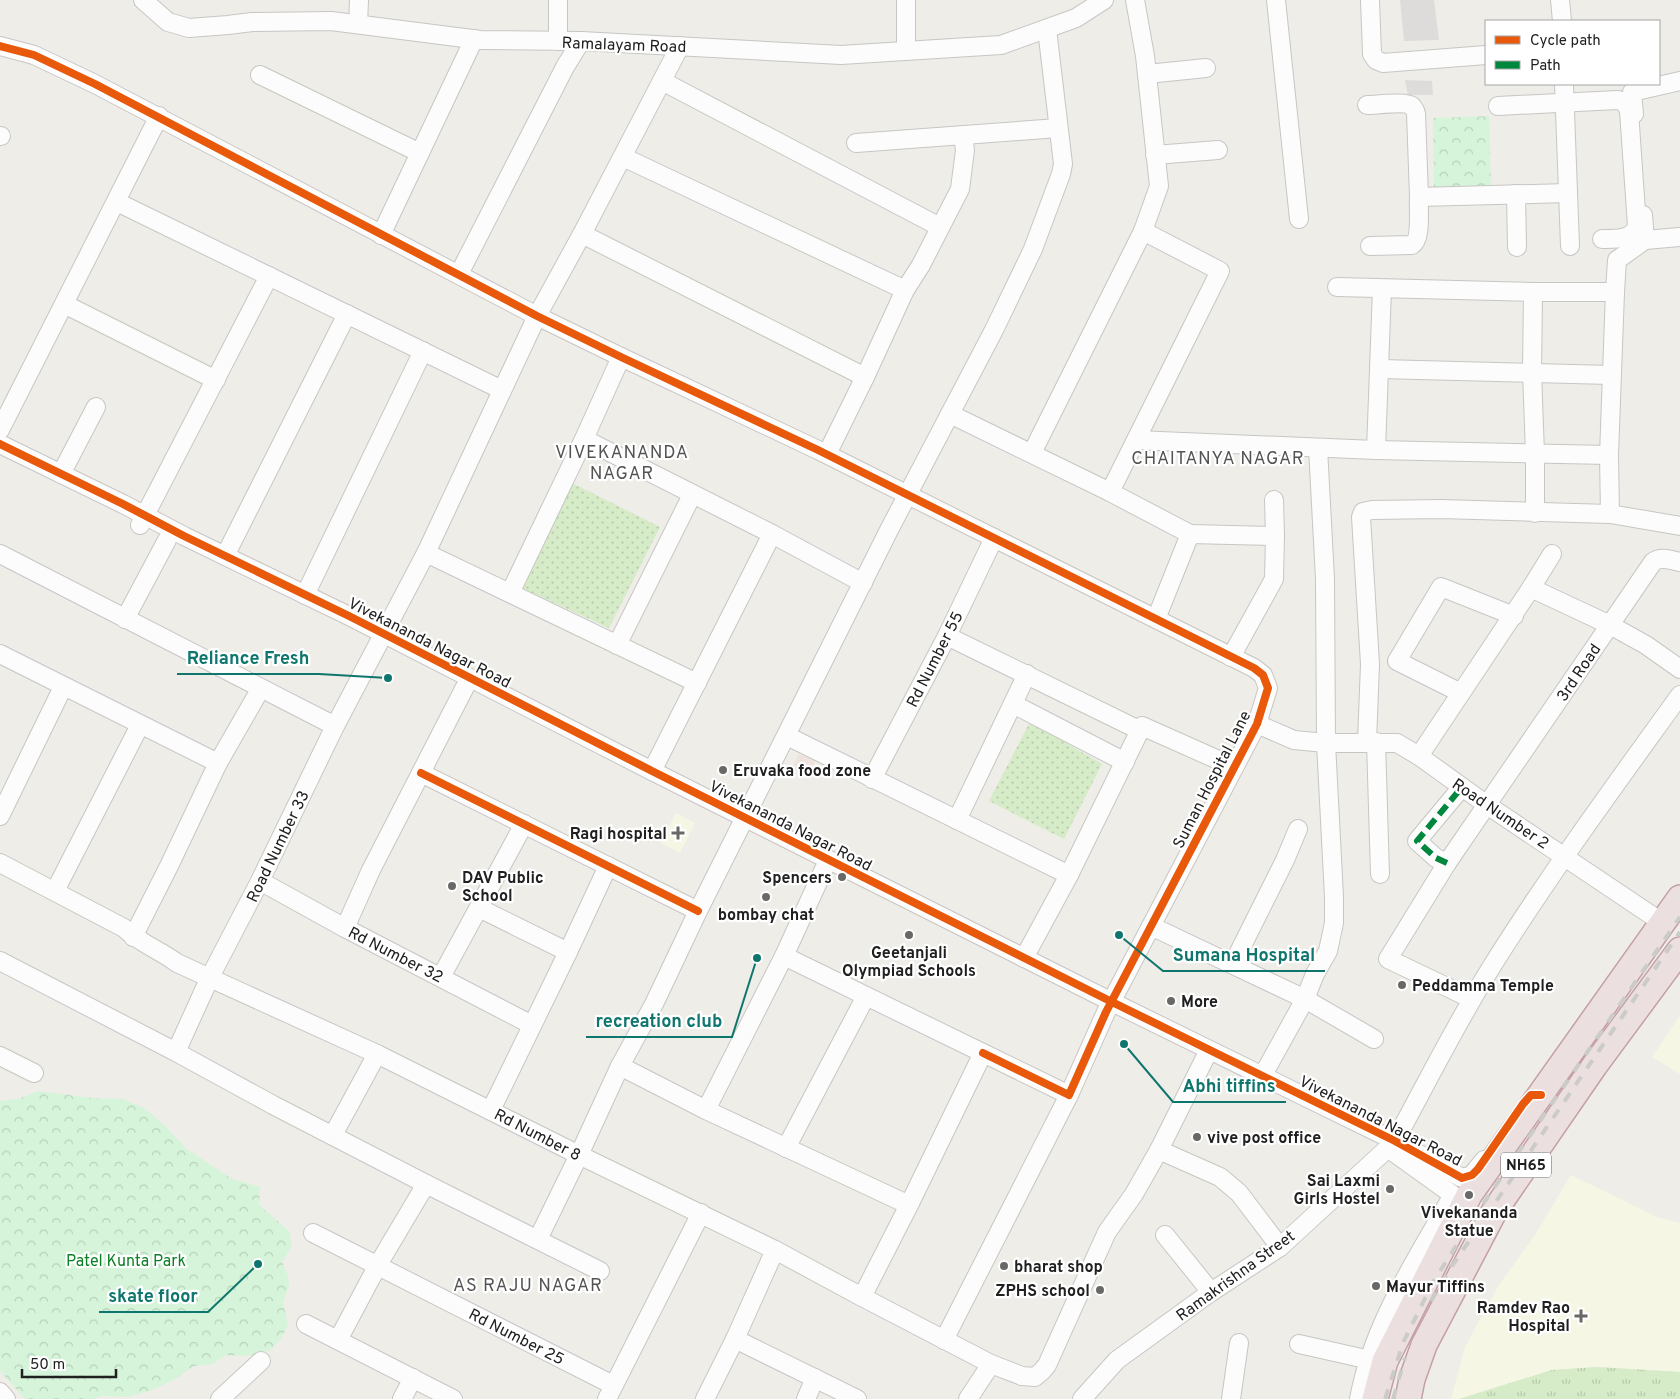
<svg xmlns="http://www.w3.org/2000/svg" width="1680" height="1399" font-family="Overpass,sans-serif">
	<defs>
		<pattern id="grass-tufts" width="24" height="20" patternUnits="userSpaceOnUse" patternTransform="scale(1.25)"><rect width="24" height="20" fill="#d6ebc7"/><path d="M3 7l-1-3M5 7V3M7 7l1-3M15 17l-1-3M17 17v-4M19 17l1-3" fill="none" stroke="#b7c9ab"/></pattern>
		<pattern id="park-crowns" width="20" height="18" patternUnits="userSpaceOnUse" patternTransform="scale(1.25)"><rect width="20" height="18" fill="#d6f4da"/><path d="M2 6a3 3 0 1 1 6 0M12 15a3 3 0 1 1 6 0" fill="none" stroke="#b7d1bb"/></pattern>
		<pattern id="garden-dots" width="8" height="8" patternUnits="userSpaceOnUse" patternTransform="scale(1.25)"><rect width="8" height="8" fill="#d6ebc7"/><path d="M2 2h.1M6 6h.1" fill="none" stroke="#b7c9ab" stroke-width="1.8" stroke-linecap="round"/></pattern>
	</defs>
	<rect width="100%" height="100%" fill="#eeede8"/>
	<g fill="#dddcda">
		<polygon points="1400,0 1434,0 1439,40 1404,41"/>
		<polygon points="1405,80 1432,81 1433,95 1408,95"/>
	</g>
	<polygon fill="#f0e3de" points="799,754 815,760 809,776 792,768"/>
	<g fill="#f5f7e4">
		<polygon points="676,813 695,823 680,853 661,843"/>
		<polygon points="1680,1015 1680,1074 1652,1057"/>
		<polygon points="1571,1175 1657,1217 1680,1223 1680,1372 1597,1367 1552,1370 1459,1399 1451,1399 1465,1347 1498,1286 1533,1238"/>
	</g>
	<polygon fill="url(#grass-tufts)" points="1597,1367 1680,1372 1680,1399 1459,1399 1552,1370"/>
	<g fill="url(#park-crowns)">
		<polygon points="1489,116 1491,189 1434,190 1433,118"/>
		<path d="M 38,1091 L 92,1098 L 123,1099 L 144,1108 L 164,1125 L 187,1149 L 232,1179 L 260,1187 L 259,1205 L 289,1231 L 292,1246 L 282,1262 L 288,1276 L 289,1286 L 283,1302 L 288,1326 C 272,1358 258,1357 225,1355 L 213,1364 L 194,1366 L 175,1379 L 152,1390 L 127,1397 L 101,1396 L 94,1399 L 25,1399 L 0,1371 L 0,1101 L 18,1099 Z"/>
	</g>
	<g fill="url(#garden-dots)">
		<polygon points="572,483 660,527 609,628 517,586"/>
		<polygon points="1030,722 1102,764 1064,839 989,801"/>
	</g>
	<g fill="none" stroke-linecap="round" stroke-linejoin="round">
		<defs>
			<g id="minor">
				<polyline points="143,0 168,22 189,28 228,25 252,22 331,21 480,40 581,41 841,55 1001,45 1076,18 1104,0"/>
				<polyline points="1276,0 1299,219"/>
				<polyline points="1370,0 1372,54 1376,60 1383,63 1486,55"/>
				<polyline points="1560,0 1562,21"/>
				<polyline points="358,24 359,0"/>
				<polyline points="558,41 558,0"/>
				<polyline points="0,46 34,55 95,84 537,316 621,357 818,450 1254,668 1263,675 1268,688 1257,724 1106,1012 1069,1095 983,1053"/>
				<polyline points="906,51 906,0"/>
				<polyline points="1147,74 1206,68"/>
				<polyline points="260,75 420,153"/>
				<polyline points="662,81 940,227"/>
				<polyline points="1564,84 1570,246"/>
				<path d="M 1367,105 C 1376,105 1406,101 1412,106 C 1413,107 1416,112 1416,113 L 1419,197 L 1568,193"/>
				<path d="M 1498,106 L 1617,100 C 1624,101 1626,104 1629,111 L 1637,226 C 1632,240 1616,239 1602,239"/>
				<polyline points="1634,114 1632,92 1680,81"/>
				<polyline points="0,136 1,136"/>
				<polyline points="856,143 1058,128"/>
				<polyline points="1155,155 1218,150"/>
				<polyline points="623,157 905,290"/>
				<polyline points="1516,194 1517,247"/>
				<polyline points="117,202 502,390"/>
				<polyline points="582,234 865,377"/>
				<polyline points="381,235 474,39"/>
				<polyline points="1645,240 1680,237"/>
				<path d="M 1370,246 L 1412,245 C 1422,239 1418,208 1419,197"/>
				<polyline points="459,274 565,67 581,41"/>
				<polyline points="1337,287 1533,292 1532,372 1535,454 1535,513"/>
				<polyline points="1533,292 1615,292 1609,455 1610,514"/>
				<polyline points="1615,292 1617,260 1645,240 1643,215"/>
				<polyline points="64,304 216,380"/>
				<polyline points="1380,369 1611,375"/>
				<polyline points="950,414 1110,492 1190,534 1156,619"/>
				<polyline points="0,430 159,116"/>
				<polyline points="584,439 772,534"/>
				<polyline points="1136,440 1376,450 1609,455"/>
				<polyline points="0,444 123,504 184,536 349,616 652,771 1112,1002 1395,1141 1462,1178 1472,1175 1484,1160"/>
				<polyline points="1376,450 1382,289"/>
				<polyline points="1032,453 1143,231 1159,186 1145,56 1135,0"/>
				<polyline points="827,454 865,377 905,290 921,265 960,189 965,150 963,135"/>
				<polyline points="61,474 96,407"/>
				<polyline points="1110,492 1220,271 1143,231"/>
				<polyline points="1274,500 1275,536"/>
				<polyline points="140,525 269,276"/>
				<polyline points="1190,534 1275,536 1274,579 1231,657"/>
				<polyline points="426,553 697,683"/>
				<polyline points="0,554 335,726"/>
				<polyline points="225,556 347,314"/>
				<polyline points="1531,588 1552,554"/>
				<polyline points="510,593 584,439 621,357"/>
				<polyline points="305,595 423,351"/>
				<polyline points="125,619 167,540"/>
				<polyline points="947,636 1141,731"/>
				<polyline points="617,645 692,495"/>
				<polyline points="0,654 218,763"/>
				<polyline points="1461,693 1397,661 1441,587 1514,616"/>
				<polyline points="1013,704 1125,762"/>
				<polyline points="1257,724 1294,740 1326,743 1397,743 1419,756 1487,805 1663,923"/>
				<polyline points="787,736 1069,875"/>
				<polyline points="1367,742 1370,664 1361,517 1363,512 1372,510 1441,509 1610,514 1680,526"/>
				<polyline points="1376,742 1380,874"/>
				<polyline points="1419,756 1531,588 1610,625 1646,645 1680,669"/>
				<polyline points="652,771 772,534 863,583"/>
				<polyline points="421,773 698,911"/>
				<polyline points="872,779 947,636 994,538"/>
				<polyline points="0,816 63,687"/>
				<polyline points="957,820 1027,674"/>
				<path d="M 0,863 L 124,928 C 139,943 160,950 177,963 L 377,1054 L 579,1155 L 775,1250 L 862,1297"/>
				<polyline points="1447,863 1436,858 1417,841 1462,787"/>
				<polyline points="824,869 784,956 983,1053 909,1205 862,1297 991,1364 968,1399"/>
				<polyline points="260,881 345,928 532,1025"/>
				<polyline points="55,891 140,725"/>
				<polyline points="479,908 568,952"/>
				<polyline points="1151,926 1305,999 1374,1039"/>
				<polyline points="345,928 371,870 465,687"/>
				<polyline points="133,937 169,866 218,763 261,688"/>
				<polyline points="1024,958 1069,875 1142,726 1234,767"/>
				<polyline points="0,961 176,1052 273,1105 426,1184 600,1271"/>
				<polyline points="1233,964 1285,860 1298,829"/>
				<polyline points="441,977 524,824"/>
				<path d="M 1472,999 L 1388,959 L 1447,863 L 1653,562 C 1661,556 1671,560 1680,562"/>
				<polyline points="176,1052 210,977 260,881 335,726 426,553 537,316 582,234 680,46"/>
				<polyline points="0,1056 34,1073"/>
				<polyline points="620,1066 706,1110 909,1205"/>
				<polyline points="1263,1075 1305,999 1315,974 1328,951 1334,923 1334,897 1326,743 1325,579 1318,448"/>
				<polyline points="491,1110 568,952 608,866"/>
				<polyline points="706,1110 784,956"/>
				<polyline points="333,1135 377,1054"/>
				<path d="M 1395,1141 C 1427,1082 1457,1022 1492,966 C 1551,872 1616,784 1680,695"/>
				<polyline points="786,1148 866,996"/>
				<polyline points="1389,1149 1453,1195 1459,1214"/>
				<polyline points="1159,1150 1220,1177 1239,1193 1280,1247"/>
				<polyline points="313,1233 613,1385"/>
				<polyline points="1165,1235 1211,1292"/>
				<polyline points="538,1239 579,1155 620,1066 654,1004 698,911 889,530 994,330 1033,249 1061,174 1063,164 1047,29"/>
				<polyline points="306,1324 453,1399"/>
				<polyline points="735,1339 857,1399"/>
				<polyline points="338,1340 379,1263 426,1184"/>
				<polyline points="944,1340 1069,1095"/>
				<polyline points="1299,1344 1370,1360"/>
				<polyline points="991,1364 1022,1376 1035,1377 1042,1371 1047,1365 1107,1232 1134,1194 1159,1150 1205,1058"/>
				<polyline points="0,1392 6,1399"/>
				<polyline points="220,1399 261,1361"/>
				<polyline points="402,1399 413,1378"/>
				<polyline points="607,1399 701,1213"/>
				<polyline points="705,1399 735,1339 775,1250"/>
				<polyline points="806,1399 815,1378"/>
				<polyline points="1082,1399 1117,1360 1211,1292 1280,1247 1388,1148"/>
				<polyline points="1231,1399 1239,1343"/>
				<path d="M 1359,1399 C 1373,1324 1416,1260 1453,1195"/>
			</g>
			<g id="highway">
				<polyline points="1375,1399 1385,1361 1469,1195 1680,898"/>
				<polyline points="1408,1399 1412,1379 1424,1345 1495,1210 1595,1065 1680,950"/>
			</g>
		</defs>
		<use href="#minor" stroke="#c7c6c4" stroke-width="20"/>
		<use href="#highway" stroke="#c49fa4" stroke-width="28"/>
		<use href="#minor" stroke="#fcfcfc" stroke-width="18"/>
		<use href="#highway" stroke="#ebdfe0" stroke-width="25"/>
		<g stroke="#cbcbca" stroke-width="4" stroke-dasharray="10 10" stroke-linecap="butt">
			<polyline points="1431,1301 1450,1269 1680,932"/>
			<polyline points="1385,1399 1403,1343 1433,1282 1483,1204 1680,917"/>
			<polyline points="1393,1399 1405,1358"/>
		</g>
		<polyline stroke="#00873e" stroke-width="6" stroke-dasharray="12 6" stroke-linecap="butt" points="1447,863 1436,858 1417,841 1462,787"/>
		<defs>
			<g id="cycleway">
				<polyline points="0,46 34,55 95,84 537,316 621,357 818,450 1254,668 1263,675 1268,688 1257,724 1106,1012 1069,1095 983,1053"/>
				<polyline points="0,444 123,504 184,536 349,616 652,771 1112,1002 1395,1141 1462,1178 1472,1175 1478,1169 1523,1104 1531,1095 1541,1095"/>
				<polyline points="421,773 698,911"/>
			</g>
		</defs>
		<use href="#cycleway" stroke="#fff" stroke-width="11"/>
		<use href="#cycleway" stroke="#e8590c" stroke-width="8"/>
	</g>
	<g fill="#686866" stroke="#fff" stroke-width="2">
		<circle cx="723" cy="770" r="5"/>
		<path d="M675.5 825.5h5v5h5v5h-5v5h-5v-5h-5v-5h5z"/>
		<circle cx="842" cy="877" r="5"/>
		<circle cx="452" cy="886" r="5"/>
		<circle cx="766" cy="897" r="5"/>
		<circle cx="909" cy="935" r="5"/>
		<circle cx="1402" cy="985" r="5"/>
		<circle cx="1171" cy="1001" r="5"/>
		<circle cx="1197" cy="1137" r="5"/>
		<circle cx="1390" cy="1189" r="5"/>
		<circle cx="1469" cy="1195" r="5"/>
		<circle cx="1004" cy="1266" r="5"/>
		<circle cx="1376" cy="1286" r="5"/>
		<circle cx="1100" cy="1290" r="5"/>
		<path d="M1578.5 1308.5h5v5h5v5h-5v5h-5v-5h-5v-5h5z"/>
	</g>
	<g text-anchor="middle" stroke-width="4.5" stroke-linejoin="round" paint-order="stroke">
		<rect fill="#fff" stroke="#636363" stroke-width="1" x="1501" y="1152.5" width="50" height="25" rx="4"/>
		<g font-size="15" font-weight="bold" fill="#202020">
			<text x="1526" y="1170">NH65</text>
		</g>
		<g font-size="16" fill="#202020" stroke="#fff">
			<text transform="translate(624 44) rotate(2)" y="6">Ramalayam Road</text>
			<text transform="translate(430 642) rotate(27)" y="6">Vivekananda Nagar Road</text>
			<text transform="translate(934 659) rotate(-63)" y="6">Rd Number 55</text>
			<text transform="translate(1578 672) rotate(-56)" y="6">3rd Road</text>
			<text transform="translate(1211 779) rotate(-63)" y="6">Suman Hospital Lane</text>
			<text transform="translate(1501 813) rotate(34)" y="6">Road Number 2</text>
			<text transform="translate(791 825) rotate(27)" y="6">Vivekananda Nagar Road</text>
			<text transform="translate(277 846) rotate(-64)" y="6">Road Number 33</text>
			<text transform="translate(396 954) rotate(27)" y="6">Rd Number 32</text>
			<text transform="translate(1381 1120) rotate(27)" y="6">Vivekananda Nagar Road</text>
			<text transform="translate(538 1134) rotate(27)" y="6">Rd Number 8</text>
			<text transform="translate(1235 1275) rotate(-36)" y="6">Ramakrishna Street</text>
			<text transform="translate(517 1336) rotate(27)" y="6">Rd Number 25</text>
		</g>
		<g font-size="16" font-weight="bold" fill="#202020" stroke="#fff" text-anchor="start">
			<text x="733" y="776">Eruvaka food zone</text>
			<text x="667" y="839" text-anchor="end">Ragi hospital</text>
			<text x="462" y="883">DAV Public<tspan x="462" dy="18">School</tspan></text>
			<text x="832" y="883" text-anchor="end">Spencers</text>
			<text x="766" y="920" text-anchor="middle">bombay chat</text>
			<text x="909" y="958" text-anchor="middle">Geetanjali<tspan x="909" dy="18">Olympiad Schools</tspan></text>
			<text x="1412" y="991">Peddamma Temple</text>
			<text x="1181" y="1007">More</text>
			<text x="1207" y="1143">vive post office</text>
			<text x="1380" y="1186" text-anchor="end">Sai Laxmi<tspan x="1380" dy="18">Girls Hostel</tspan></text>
			<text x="1469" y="1218" text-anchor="middle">Vivekananda<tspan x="1469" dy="18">Statue</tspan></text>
			<text x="1014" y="1272">bharat shop</text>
			<text x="1386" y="1292">Mayur Tiffins</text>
			<text x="1090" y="1296" text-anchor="end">ZPHS school</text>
			<text x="1570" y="1313" text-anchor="end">Ramdev Rao<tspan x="1570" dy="18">Hospital</tspan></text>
		</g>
		<g font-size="16" fill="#0b8025" stroke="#fff">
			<text x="126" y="1266">Patel Kunta Park</text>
		</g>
		<g font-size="18" letter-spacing="1" fill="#535353" stroke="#fff">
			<text x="622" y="458">VIVEKANANDA<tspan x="622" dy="21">NAGAR</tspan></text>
			<text x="1218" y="464">CHAITANYA NAGAR</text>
			<text x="528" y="1291">AS RAJU NAGAR</text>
		</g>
	</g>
	<path fill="none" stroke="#0f766e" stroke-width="2" d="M388 678L319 674H177M1119 935L1163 971H1325M757 958L732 1037H586M1124 1044L1173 1102H1286M258 1264L208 1312H99"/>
	<g fill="#0f766e" stroke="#fff" stroke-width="2">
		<circle cx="388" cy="678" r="5"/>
		<circle cx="1119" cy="935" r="5"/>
		<circle cx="757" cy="958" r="5"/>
		<circle cx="1124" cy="1044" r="5"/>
		<circle cx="258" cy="1264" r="5"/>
	</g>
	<g font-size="18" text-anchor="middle" font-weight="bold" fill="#0f766e" stroke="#fff" stroke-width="4.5" stroke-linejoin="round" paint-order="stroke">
		<text x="248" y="664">Reliance Fresh</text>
		<text x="1244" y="961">Sumana Hospital</text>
		<text x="659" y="1027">recreation club</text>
		<text x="1229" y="1092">Abhi tiffins</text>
		<text x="153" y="1302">skate floor</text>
	</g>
	<rect x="1485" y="20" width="175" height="65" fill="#ffffff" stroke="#a6a6a6"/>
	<rect x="1495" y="36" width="25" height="8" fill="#e8590c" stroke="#a6a6a6"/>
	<text x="1530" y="45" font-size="15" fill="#202020">Cycle path</text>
	<rect x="1495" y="61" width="25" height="8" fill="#00873e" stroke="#a6a6a6"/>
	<text x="1530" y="70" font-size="15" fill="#202020">Path</text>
	<path d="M22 1369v8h94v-8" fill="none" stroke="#202020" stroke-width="2.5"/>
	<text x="30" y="1369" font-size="15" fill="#202020" stroke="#ffffff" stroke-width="4" paint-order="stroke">50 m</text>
</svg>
